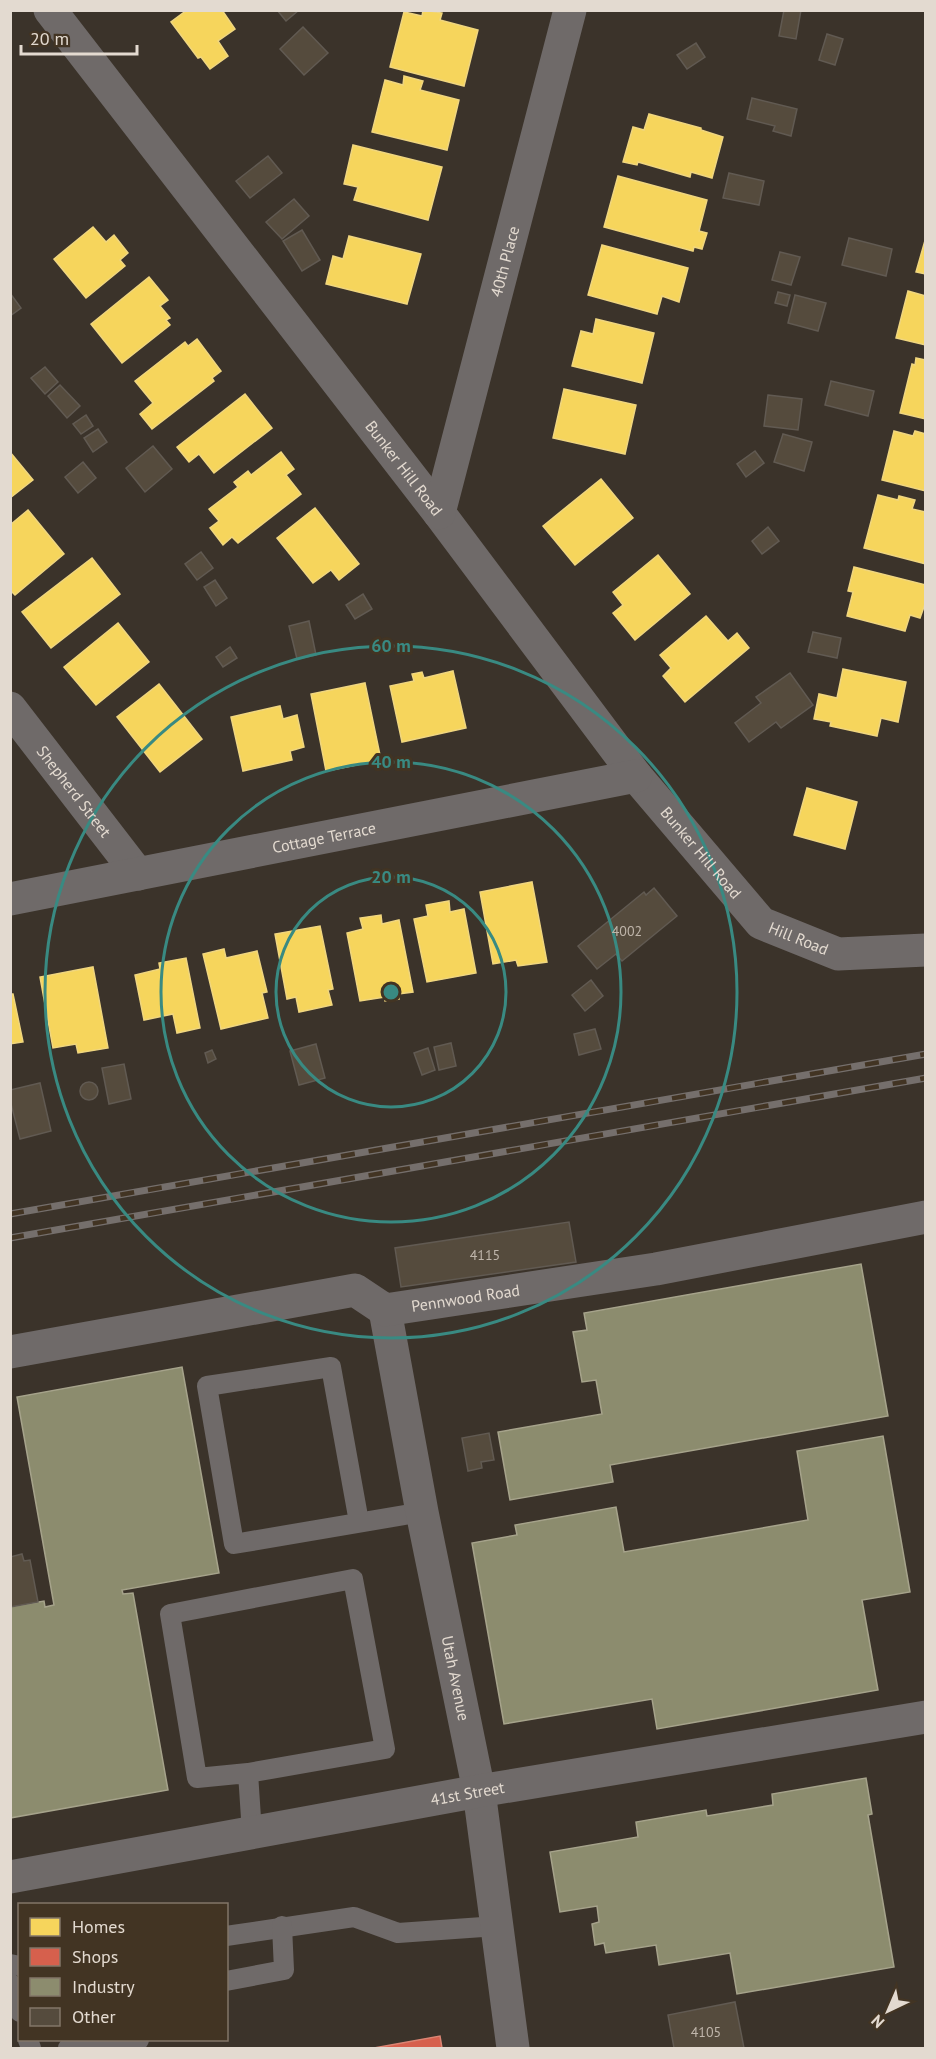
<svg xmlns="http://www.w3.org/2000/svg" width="936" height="2059" font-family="'PT Sans',sans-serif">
	<rect width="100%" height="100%" fill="#3b332a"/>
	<g fill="#f6d55c" stroke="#f0d67f" stroke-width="1.5">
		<polygon points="187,10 222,10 235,29 218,41 228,56 210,69 201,57 198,58 171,22"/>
		<polygon points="423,10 442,13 440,20 478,30 464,86 390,67 404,12 422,16"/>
		<polygon points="404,76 423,81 420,90 459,100 447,150 372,132 385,80 403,85"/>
		<polygon points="649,114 701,128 701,130 723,137 712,178 691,172 690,177 638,162 637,165 623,162 633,127 644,130"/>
		<polygon points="353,145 442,167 428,220 354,200 358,187 344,184"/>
		<polygon points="618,176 707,200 699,231 707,233 702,249 694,247 693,251 604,227"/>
		<polygon points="93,227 106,242 114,235 128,253 120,260 125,266 86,298 54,259"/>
		<polygon points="349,236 421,254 407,304 326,284 333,256 343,259"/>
		<polygon points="926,237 926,274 916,272"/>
		<polygon points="602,245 688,268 679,302 662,296 657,314 588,295"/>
		<polygon points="149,277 168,300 160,306 170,318 166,320 170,325 122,363 91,324"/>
		<polygon points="908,291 926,296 926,345 896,338"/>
		<polygon points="596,319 654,333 642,383 572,366 581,331 593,334"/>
		<polygon points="197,339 221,371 212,378 214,381 152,429 140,414 153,403 135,381 185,342 188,346"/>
		<polygon points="916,358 926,360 926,419 900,413 912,364 915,365"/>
		<polygon points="564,389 636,405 625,454 553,438"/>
		<polygon points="245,394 272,428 214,473 199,454 189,462 177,447"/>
		<polygon points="894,431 913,436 915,431 926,434 926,491 882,480"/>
		<polygon points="10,452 33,480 10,498"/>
		<polygon points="281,452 294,469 286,475 301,494 238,543 232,537 223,545 210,528 219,521 209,509 238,487 234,482 248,471 251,475"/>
		<polygon points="601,479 633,518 575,565 543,526"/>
		<polygon points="878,495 898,500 899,496 915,500 912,509 926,512 926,564 864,548"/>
		<polygon points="315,508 359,564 339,580 331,570 313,583 277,538"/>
		<polygon points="28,510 64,554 15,595 10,590 10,525"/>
		<polygon points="658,555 690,594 635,640 613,613 623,605 613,592"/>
		<polygon points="92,558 120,594 51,648 22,612"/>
		<polygon points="854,567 926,585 926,601 920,618 910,615 905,631 847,616 853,592 848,591"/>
		<polygon points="706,616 728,641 737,633 749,648 685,702 663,676 671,668 660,655"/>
		<polygon points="118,623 149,662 96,705 64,667"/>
		<polygon points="843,669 906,682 898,722 881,718 877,736 830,726 831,722 814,719 819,694 837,698"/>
		<polygon points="453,671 466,728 402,742 390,686 414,681 412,674 422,672 424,678"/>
		<polygon points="365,683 381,760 326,771 311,694"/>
		<polygon points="159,684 202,739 160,772 117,717"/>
		<polygon points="280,706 283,719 297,715 304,747 290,751 292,760 243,771 231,717"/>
		<polygon points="807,788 857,802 845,849 794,835"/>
		<polygon points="532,882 547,962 518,966 516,960 493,964 480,892"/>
		<polygon points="449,901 450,912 464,909 476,973 427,982 414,919 428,916 426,905"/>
		<polygon points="381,915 382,924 399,920 413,992 398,994 399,999 385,1001 385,997 360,1001 347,933 363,929 360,918"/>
		<polygon points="320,926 333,989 328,990 332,1005 299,1012 296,997 287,999 275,934"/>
		<polygon points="224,949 226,958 257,951 267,992 262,993 268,1018 221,1029 203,954"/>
		<polygon points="186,958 200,1028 177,1033 173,1014 144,1020 135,975 160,969 159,963"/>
		<polygon points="93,967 108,1048 78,1053 76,1044 53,1048 40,977"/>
		<polygon points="10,994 13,994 23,1042 10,1044"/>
	</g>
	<polygon fill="#d6604d" stroke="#da8574" stroke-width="1.5" points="440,2036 442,2048 374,2048"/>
	<g fill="#8c8c6e" stroke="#a6a38b" stroke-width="1.5">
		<polygon points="861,1264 888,1416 610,1465 613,1482 510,1500 498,1432 602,1414 596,1380 582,1382 573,1332 587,1330 584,1313"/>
		<polygon points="182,1367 219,1573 122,1590 123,1594 133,1593 168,1790 10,1818 10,1607 44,1601 45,1607 54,1605 17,1397"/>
		<polygon points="883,1436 910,1592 862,1600 878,1690 657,1729 652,1699 504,1724 472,1543 517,1535 515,1525 616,1507 624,1552 808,1520 797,1451"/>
		<polygon points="866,1778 872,1814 868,1815 894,1967 737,1994 730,1953 659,1965 656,1945 606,1953 604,1943 595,1945 592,1924 599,1922 597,1906 560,1912 550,1852 638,1837 636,1822 706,1810 707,1816 773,1805 772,1794"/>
	</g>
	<g fill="#554b3d" stroke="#615a52" stroke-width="1.5">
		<polygon points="277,10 299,10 286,21"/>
		<polygon points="784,10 801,10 796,39 779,36"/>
		<polygon points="303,27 328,53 304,75 280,49"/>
		<polygon points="827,34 843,39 835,65 819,60"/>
		<polygon points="696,43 705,57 687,69 677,55"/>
		<polygon points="752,98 797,109 791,136 773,131 775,126 747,119"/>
		<polygon points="268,156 282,173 250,198 236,181"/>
		<polygon points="729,173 764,181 759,205 723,198"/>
		<polygon points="294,199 309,216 282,239 266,222"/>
		<polygon points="302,230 320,260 302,271 283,241"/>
		<polygon points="849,238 892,249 886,276 842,265"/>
		<polygon points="780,252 800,257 791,285 772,280"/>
		<polygon points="778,292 790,295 787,306 775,303"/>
		<polygon points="10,293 21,308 10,316"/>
		<polygon points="795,295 826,303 818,331 788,323"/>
		<polygon points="45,367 58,382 45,394 31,378"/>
		<polygon points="831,381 874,391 868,416 825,405"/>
		<polygon points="60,385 80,406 67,418 48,396"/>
		<polygon points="768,395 802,399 798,430 764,426"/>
		<polygon points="86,415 93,426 81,434 73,424"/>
		<polygon points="98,429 107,442 93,452 84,438"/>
		<polygon points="783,434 812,442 804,471 774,462"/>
		<polygon points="153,446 172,469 145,492 126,468"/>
		<polygon points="755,451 764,463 746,477 737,464"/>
		<polygon points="83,462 96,478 78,493 65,477"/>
		<polygon points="768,527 779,541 762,554 752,541"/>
		<polygon points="201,552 213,568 197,580 185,564"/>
		<polygon points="215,580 227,598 216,606 204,587"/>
		<polygon points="363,594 372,609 355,619 346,605"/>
		<polygon points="309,621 316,655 297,659 289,626"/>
		<polygon points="813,632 841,638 837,658 808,652"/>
		<polygon points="230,647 237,658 223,667 216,657"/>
		<polygon points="790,673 813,705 781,728 776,722 749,742 735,723 761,703 756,697"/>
		<polygon points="654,888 677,916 622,961 616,954 597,969 578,946 644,892 646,895"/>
		<polygon points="591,980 603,996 585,1011 572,995"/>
		<polygon points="595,1029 601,1049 579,1055 574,1034"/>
		<polygon points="451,1043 456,1066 439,1070 434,1047"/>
		<polygon points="316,1044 325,1078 299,1085 290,1051"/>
		<polygon points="428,1048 435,1070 422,1075 414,1053"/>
		<polygon points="212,1050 216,1059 208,1063 205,1053"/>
		<polygon points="124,1064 131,1099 109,1104 102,1068"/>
		<circle cx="89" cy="1091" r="9"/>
		<polygon points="40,1083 51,1131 20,1139 10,1100 10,1090"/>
		<polygon points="569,1222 576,1262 401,1287 395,1248"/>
		<polygon points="489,1433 494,1460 481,1462 482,1468 468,1471 462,1438"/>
		<polygon points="22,1554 24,1561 30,1560 38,1602 10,1607 10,1557"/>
		<polygon points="735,2002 744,2048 674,2048 668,2015"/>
	</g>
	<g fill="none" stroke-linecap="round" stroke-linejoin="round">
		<g stroke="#6f6a69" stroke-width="20">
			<polyline points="359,1522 331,1367 207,1386 234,1544 422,1512"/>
			<polyline points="248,1773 197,1778 170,1614 353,1579 385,1749 248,1773 252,1833"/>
			<polyline points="226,1936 354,1917 398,1933 497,1926"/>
			<polyline points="10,1964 20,1966"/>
			<polyline points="226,1981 284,1970 282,1926"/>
			<polyline points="10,1983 20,2012"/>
			<polyline points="28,2040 31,2048"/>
			<polyline points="68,2048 139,2040"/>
		</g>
		<g stroke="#6f6a69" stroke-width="33">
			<path id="s1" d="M 50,10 L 439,513 L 636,776 L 761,923 L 838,954 L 926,950"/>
			<path id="s2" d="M 439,513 L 570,10"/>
			<path id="s3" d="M 10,708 L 138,874"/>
			<path id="s4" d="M 10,899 L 636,776"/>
			<path id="s5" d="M 385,1310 L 422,1512 L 479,1791 L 513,2048"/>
			<path id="s6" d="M 10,1352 L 355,1290 L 385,1310 L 656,1269 L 926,1217"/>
			<path id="s7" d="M 10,1877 L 479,1791 L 926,1717"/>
		</g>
		<defs>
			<g id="rail">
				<polyline points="10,1214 926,1054"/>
				<polyline points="10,1238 926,1078"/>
			</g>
		</defs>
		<use href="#rail" stroke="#756f6c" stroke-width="7"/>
		<use href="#rail" stroke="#423423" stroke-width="4.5" stroke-dasharray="14" stroke-linecap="butt"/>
	</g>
	<g fill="none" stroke="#398a82" stroke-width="3">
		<circle cx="391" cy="992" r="115"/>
		<circle cx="391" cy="992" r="230"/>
		<circle cx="391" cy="992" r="346"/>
	</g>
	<g text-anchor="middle" stroke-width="6" stroke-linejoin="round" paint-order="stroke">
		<g font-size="14" fill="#c0b6ab">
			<text x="627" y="936">4002</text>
			<text x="485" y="1260">4115</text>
			<text x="706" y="2037">4105</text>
		</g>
		<g font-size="16" fill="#e3dad0" stroke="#423423">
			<text dy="6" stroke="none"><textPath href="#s2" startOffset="260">40th Place</textPath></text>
			<text dy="6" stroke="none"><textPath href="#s1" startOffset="579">Bunker Hill Road</textPath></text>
			<text dy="6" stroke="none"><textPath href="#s3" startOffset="105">Shepherd Street</textPath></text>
			<text dy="6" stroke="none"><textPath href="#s4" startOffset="320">Cottage Terrace</textPath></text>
			<text dy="6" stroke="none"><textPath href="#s1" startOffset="1065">Bunker Hill Road</textPath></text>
			<text dy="6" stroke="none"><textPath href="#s1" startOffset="1198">Hill Road</textPath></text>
			<text dy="6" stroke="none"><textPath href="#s6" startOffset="468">Pennwood Road</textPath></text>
			<text dy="6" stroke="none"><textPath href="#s5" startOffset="375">Utah Avenue</textPath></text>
			<text dy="6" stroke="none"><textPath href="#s7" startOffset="465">41st Street</textPath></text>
		</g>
	</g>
	<circle cx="391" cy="992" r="9" fill="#398a82" stroke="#423423" stroke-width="3"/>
	<g font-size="18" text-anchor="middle" font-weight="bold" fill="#398a82" stroke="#423423" stroke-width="6" stroke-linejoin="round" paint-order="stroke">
		<text x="391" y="652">60 m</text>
		<text x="391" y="768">40 m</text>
		<text x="391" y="883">20 m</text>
	</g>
	<rect width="936" height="2059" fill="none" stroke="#e3dad0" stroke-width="24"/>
	<rect x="18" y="1903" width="210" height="138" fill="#423423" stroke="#827668" stroke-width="1.5"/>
	<rect x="30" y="1918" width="30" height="18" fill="#f6d55c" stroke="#827668" stroke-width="1.5"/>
	<text x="72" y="1933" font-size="18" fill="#e3dad0">Homes</text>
	<rect x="30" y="1948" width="30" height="18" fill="#d6604d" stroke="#827668" stroke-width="1.5"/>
	<text x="72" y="1963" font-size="18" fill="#e3dad0">Shops</text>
	<rect x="30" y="1978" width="30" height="18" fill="#8c8c6e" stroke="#827668" stroke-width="1.5"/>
	<text x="72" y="1993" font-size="18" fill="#e3dad0">Industry</text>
	<rect x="30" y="2008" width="30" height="18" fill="#554b3d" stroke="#827668" stroke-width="1.5"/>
	<text x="72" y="2023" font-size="18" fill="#e3dad0">Other</text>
	<g transform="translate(888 2011) rotate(224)" stroke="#423423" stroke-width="4.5" paint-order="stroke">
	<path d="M0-4.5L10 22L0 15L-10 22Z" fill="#e3dad0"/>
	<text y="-9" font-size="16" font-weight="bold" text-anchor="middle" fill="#e3dad0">N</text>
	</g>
	<path d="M21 45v9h116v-9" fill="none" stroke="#e3dad0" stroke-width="3"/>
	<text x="30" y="45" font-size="18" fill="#e3dad0" stroke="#423423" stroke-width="4.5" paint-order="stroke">20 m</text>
</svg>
